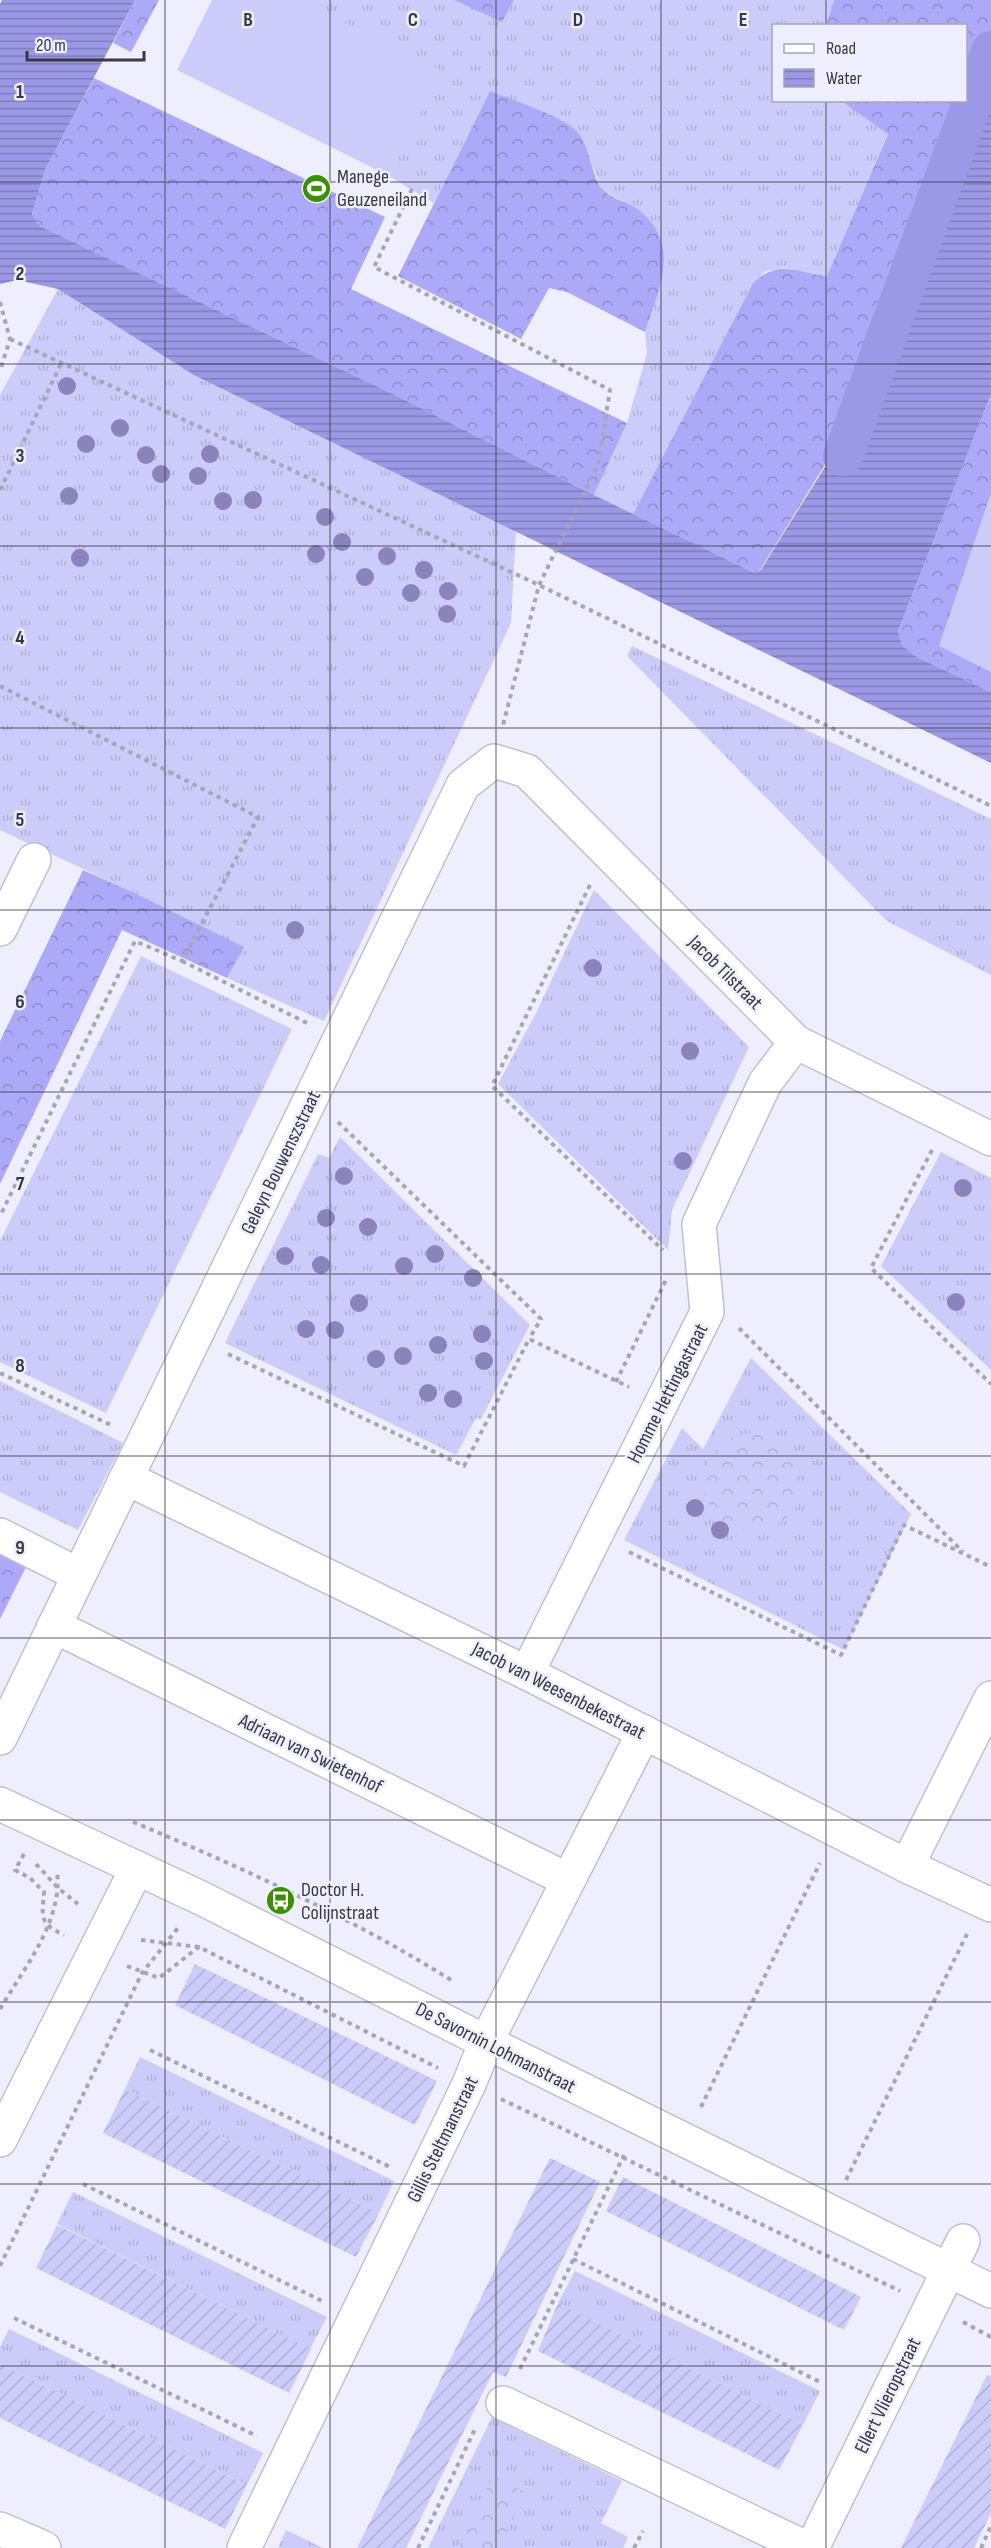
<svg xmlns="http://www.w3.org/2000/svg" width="991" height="2548" font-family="'Sofia Sans Condensed',sans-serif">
	<defs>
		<pattern id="grass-tufts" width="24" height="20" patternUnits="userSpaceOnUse" patternTransform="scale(1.5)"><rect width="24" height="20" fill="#cbccf9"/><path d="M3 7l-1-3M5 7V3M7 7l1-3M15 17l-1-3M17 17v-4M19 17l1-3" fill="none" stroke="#afb0d6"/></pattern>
		<pattern id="forest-crowns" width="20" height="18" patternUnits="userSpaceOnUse" patternTransform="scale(1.5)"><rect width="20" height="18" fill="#aca9f8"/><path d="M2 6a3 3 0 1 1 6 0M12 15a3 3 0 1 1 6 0" fill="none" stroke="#8d8bca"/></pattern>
		<pattern id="park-crowns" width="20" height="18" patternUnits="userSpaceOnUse" patternTransform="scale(1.5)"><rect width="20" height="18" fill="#cbccf9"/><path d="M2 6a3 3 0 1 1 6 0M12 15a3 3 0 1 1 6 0" fill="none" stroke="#afb0d6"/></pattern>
		<pattern id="garden-furrows" width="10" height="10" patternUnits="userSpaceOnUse" patternTransform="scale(1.5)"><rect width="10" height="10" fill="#cbccf9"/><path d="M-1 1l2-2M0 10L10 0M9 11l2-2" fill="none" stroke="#afb0d6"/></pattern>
		<pattern id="water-rules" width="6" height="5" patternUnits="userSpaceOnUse" patternTransform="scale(1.5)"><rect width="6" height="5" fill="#9b98e5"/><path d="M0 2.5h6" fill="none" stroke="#7f7dbb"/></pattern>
	</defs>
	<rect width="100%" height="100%" fill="#eef"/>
	<g fill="url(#grass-tufts)">
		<polygon points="294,0 454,0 502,21 514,0 834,0 826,25 774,26 774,100 841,101 888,133 827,276 783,268 766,271 753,283 633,514 594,495 627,423 647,353 645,332 661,284 639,210 602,190 580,135 490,91 434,203 389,176 441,71"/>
		<polygon points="58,289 516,531 511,623 324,1021 227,978 243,947 135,893 0,830 0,395"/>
		<polygon points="632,646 991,819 991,975 887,921 627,656"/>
		<polygon points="594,890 749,1047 672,1210 668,1250 498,1084 535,1015"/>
		<polygon points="141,956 292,1029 106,1413 0,1362 0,1241"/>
		<polygon points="340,1137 530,1325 481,1419 476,1418 456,1455 225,1343 318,1154 329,1158"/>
		<polygon points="941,1152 991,1178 991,1370 881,1266"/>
		<polygon points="751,1358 911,1514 844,1650 624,1540 682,1428 703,1449"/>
		<polygon points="0,1381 123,1443 78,1530 0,1492"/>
		<polygon points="140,2057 394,2181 379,2213 125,2089"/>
		<polygon points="73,2192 327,2317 310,2349 57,2224"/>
		<polygon points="575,2271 820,2391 803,2425 558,2303"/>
		<polygon points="9,2329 263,2453 247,2485 0,2364 0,2347"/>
		<polygon points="492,2417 622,2481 601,2523 628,2537 623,2548 428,2548"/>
		<polygon points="286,2530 323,2548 278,2548"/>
	</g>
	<g fill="url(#forest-crowns)">
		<polygon points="135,0 159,0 131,52 113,43"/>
		<polygon points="454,0 514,0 502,22"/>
		<path d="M 834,0 L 991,0 L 991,85 L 979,131 L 935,257 L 898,336 L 858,411 L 760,570 L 755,573 L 633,514 L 753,283 C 778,259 796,272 827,276 L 888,134 L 841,101 L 966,100 L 966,26 L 826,25 Z"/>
		<polygon points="94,78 385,217 351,289 627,423 594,495 389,392 40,226 32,214 45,170"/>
		<path d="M 490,91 C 511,100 568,117 580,135 C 589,148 593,180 603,190 C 612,199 628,202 639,210 C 682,245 659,289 645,332 L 567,292 L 549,288 L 521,339 L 398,276 Z"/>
		<polygon points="991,394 991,692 915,656 902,645 898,631"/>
		<polygon points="83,870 135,893 244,947 227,978 122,930 0,1184 0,1041"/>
		<polygon points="0,1549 28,1563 0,1619"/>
	</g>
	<g fill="url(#park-crowns)">
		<circle cx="753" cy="1482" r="49"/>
		<polygon points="493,2476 526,2493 499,2548 458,2548"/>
	</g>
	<g fill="url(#garden-furrows)">
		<polygon points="195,1964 437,2081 415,2125 175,2005"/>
		<polygon points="125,2089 379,2213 356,2257 103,2133"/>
		<polygon points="550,2158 600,2182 506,2377 493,2372 406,2548 357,2548"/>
		<polygon points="623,2177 861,2297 844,2330 606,2211"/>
		<polygon points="57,2225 311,2349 289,2393 36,2268"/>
		<polygon points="558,2303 803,2425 779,2470 538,2351"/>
		<polygon points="0,2364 247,2485 225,2529 0,2418"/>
		<polygon points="987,2375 991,2377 991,2513 974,2548 901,2548"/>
	</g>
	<g fill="#cbccf9">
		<polygon points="212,0 299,0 442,71 389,176 177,70"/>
		<polygon points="991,493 991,672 939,646"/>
	</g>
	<path fill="url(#water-rules)" d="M 2,0 L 135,0 L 45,170 L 32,214 L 40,226 L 389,392 L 594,495 L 755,573 L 761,570 C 793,517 828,464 859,410 C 916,308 962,199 991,85 L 991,394 L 898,631 L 902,645 L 915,656 L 991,692 L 991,763 L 194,375 L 58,289 L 17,280 L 0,284 L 0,4 Z"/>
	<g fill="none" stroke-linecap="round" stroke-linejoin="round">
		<polyline stroke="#9b98e5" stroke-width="40" points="843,456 991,51"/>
		<defs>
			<g id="street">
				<polyline points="0,929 34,860"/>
				<polyline points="126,1478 527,1673 907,1866 991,1905"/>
				<polyline points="0,1535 79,1575"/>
				<polyline points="54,1626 568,1880"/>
				<polyline points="527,1673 707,1312 699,1224 765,1083 796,1042"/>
				<polyline points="0,1738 463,785 494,761 527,771 796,1042 991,1139"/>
				<polyline points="907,1866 991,1698"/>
				<polyline points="503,2403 806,2548"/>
				<polyline points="0,2529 44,2548"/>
				<polyline points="244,2548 469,2084 486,2042 644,1732"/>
				<polyline points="812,2548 963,2241"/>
			</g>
			<g id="secondary">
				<polyline points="0,1804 203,1899 486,2042 991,2291"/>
				<polyline points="0,2140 137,1868"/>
			</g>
		</defs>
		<use href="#street" stroke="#c0c0d0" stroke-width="36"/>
		<use href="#secondary" stroke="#c0c0d0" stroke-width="36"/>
		<g stroke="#a7a7b4" stroke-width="4" stroke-dasharray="4.5 4.5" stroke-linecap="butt">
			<polyline points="412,189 374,267 610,390 598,465 539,585 503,725"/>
			<polyline points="0,302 10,339 0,371"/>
			<polyline points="10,339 539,585 991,806"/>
			<polyline points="0,490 61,364"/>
			<polyline points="0,686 258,817 182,961 135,941 0,1216"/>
			<polyline points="590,885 492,1086 663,1250"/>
			<polyline points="182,961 307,1023"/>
			<polyline points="338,1122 541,1319 529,1339"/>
			<polyline points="932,1150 871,1268 991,1384"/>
			<polyline points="739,1328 963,1552"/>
			<polyline points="228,1354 464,1466 529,1339 629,1387"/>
			<polyline points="0,1373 111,1425"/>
			<polyline points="616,1382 666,1280"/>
			<polyline points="629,1552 841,1655 904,1525 991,1567"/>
			<path d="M 133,1822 C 241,1867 352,1918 451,1980"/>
			<path d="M 24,1854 L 15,1870 L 30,1878 L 44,1892 C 42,1918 39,1923 64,1935"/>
			<polyline points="36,1864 59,1889 78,1904"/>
			<polyline points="141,1940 199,1947 438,2068"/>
			<polyline points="127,1966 159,1978 200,1946"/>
			<path d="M 0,2009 C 24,1968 63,1921 57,1871"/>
			<polyline points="150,2050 390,2167"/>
			<polyline points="501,2099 900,2291"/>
			<polyline points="701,2107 820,1863"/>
			<polyline points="846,2180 967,1934"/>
			<polyline points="83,2184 322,2301"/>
			<polyline points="573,2259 822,2383"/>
			<polyline points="0,2266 142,1973 178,1928"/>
			<polyline points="14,2318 257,2436"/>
			<polyline points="963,2322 991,2337"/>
			<polyline points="520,2369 624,2155"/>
			<polyline points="418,2548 476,2427"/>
			<polyline points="634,2548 643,2531"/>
			<polyline points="981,2548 991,2526"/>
		</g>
		<use href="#street" stroke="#fff" stroke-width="33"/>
		<use href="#secondary" stroke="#fff" stroke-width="33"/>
	</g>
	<g fill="#8b83bb">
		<circle cx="67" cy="386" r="9"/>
		<circle cx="120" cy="428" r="9"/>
		<circle cx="86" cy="444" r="9"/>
		<circle cx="210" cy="454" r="9"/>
		<circle cx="146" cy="455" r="9"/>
		<circle cx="161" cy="474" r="9"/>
		<circle cx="198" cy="476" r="9"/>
		<circle cx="69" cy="496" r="9"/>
		<circle cx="253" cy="500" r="9"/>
		<circle cx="223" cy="501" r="9"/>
		<circle cx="325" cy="517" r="9"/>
		<circle cx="342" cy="542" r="9"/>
		<circle cx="316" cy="554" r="9"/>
		<circle cx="387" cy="556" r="9"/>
		<circle cx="80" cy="558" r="9"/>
		<circle cx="424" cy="570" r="9"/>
		<circle cx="365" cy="577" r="9"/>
		<circle cx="448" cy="591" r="9"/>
		<circle cx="411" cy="593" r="9"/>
		<circle cx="447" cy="614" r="9"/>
		<circle cx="295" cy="930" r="9"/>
		<circle cx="593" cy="968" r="9"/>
		<circle cx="690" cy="1051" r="9"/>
		<circle cx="683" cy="1161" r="9"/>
		<circle cx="344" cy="1176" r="9"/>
		<circle cx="963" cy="1188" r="9"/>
		<circle cx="326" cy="1218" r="9"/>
		<circle cx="368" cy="1227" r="9"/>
		<circle cx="435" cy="1254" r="9"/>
		<circle cx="285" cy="1256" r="9"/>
		<circle cx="321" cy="1265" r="9"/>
		<circle cx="404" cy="1266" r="9"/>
		<circle cx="473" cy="1278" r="9"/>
		<circle cx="956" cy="1302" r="9"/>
		<circle cx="359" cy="1303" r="9"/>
		<circle cx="306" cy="1329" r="9"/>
		<circle cx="335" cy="1330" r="9"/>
		<circle cx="482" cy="1334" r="9"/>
		<circle cx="438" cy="1345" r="9"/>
		<circle cx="403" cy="1356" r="9"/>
		<circle cx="376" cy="1359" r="9"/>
		<circle cx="484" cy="1361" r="9"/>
		<circle cx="428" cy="1393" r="9"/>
		<circle cx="453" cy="1399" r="9"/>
		<circle cx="695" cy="1508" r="9"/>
		<circle cx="720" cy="1530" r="9"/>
	</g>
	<path fill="none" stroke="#393940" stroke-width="1.5" stroke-opacity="0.55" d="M 165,0 L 165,2548M 330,0 L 330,2548M 496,0 L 496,2548M 661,0 L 661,2548M 826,0 L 826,26M 826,100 L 826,2548M 0,182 L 991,182M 0,364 L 991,364M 0,546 L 991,546M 0,728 L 991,728M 0,910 L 991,910M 0,1092 L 991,1092M 0,1274 L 991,1274M 0,1456 L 991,1456M 0,1638 L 991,1638M 0,1820 L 991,1820M 0,2002 L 991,2002M 0,2184 L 991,2184M 0,2366 L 991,2366"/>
	<defs>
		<symbol id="stadium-disc" viewBox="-11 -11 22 22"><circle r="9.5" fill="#3a9100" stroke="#eef"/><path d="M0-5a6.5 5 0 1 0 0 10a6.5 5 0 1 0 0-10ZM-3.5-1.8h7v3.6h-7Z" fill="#fff"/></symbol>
		<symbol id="bus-disc" viewBox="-11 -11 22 22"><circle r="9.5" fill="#3a9100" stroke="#eef"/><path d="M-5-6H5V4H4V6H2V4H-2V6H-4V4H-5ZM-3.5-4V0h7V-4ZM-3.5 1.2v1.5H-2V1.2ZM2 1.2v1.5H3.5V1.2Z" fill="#fff"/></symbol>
	</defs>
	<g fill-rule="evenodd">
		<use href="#stadium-disc" x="300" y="172" width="33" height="33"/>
		<use href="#bus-disc" x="264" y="1884" width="33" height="33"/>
	</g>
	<g text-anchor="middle" stroke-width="5" stroke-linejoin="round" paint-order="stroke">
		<g font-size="20" fill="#393940" stroke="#eef" text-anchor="start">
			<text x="337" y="183">Manege<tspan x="337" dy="23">Geuzeneiland</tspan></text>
			<text x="301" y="1896">Doctor H.<tspan x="301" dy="23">Colijnstraat</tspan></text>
		</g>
		<g font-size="20" fill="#393940" stroke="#eef">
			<text transform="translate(726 972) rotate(45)" y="7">Jacob Tilstraat</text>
			<text transform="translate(280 1162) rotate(-64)" y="7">Geleyn Bouwenszstraat</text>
			<text transform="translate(667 1393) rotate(-63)" y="7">Homme Hettingastraat</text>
			<text transform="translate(559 1690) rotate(27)" y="7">Jacob van Weesenbekestraat</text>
			<text transform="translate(311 1753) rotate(26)" y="7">Adriaan van Swietenhof</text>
			<text transform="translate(496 2047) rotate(27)" y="7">De Savornin Lohmanstraat</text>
			<text transform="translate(442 2139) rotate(-64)" y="7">Gillis Steltmanstraat</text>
			<text transform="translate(887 2395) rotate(-64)" y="7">Ellert Vlieropstraat</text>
		</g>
	</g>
	<g font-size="20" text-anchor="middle" font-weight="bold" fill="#393940" stroke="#eef" stroke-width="5" stroke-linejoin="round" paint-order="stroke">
		<text x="248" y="26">B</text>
		<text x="413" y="26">C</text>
		<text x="578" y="26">D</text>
		<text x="743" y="26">E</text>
		<text x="20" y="98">1</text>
		<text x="20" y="280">2</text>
		<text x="20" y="462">3</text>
		<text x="20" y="644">4</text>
		<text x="20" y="826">5</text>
		<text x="20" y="1008">6</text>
		<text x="20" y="1190">7</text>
		<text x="20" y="1372">8</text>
		<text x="20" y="1554">9</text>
	</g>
	<rect x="772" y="24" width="195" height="78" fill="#eeeeff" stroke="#a6a6b3" stroke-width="1.5"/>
	<rect x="784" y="44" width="30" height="9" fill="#ffffff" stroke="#a6a6b3" stroke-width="1.5"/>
	<text x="826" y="54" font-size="18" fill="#393940">Road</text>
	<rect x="784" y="69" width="30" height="18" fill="url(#water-rules)" stroke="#a6a6b3" stroke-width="1.5"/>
	<text x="826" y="84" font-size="18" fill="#393940">Water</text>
	<path d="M27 51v9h117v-9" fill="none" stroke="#393940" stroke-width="3"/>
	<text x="36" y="51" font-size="18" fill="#393940" stroke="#eeeeff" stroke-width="4.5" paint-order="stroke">20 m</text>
</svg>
